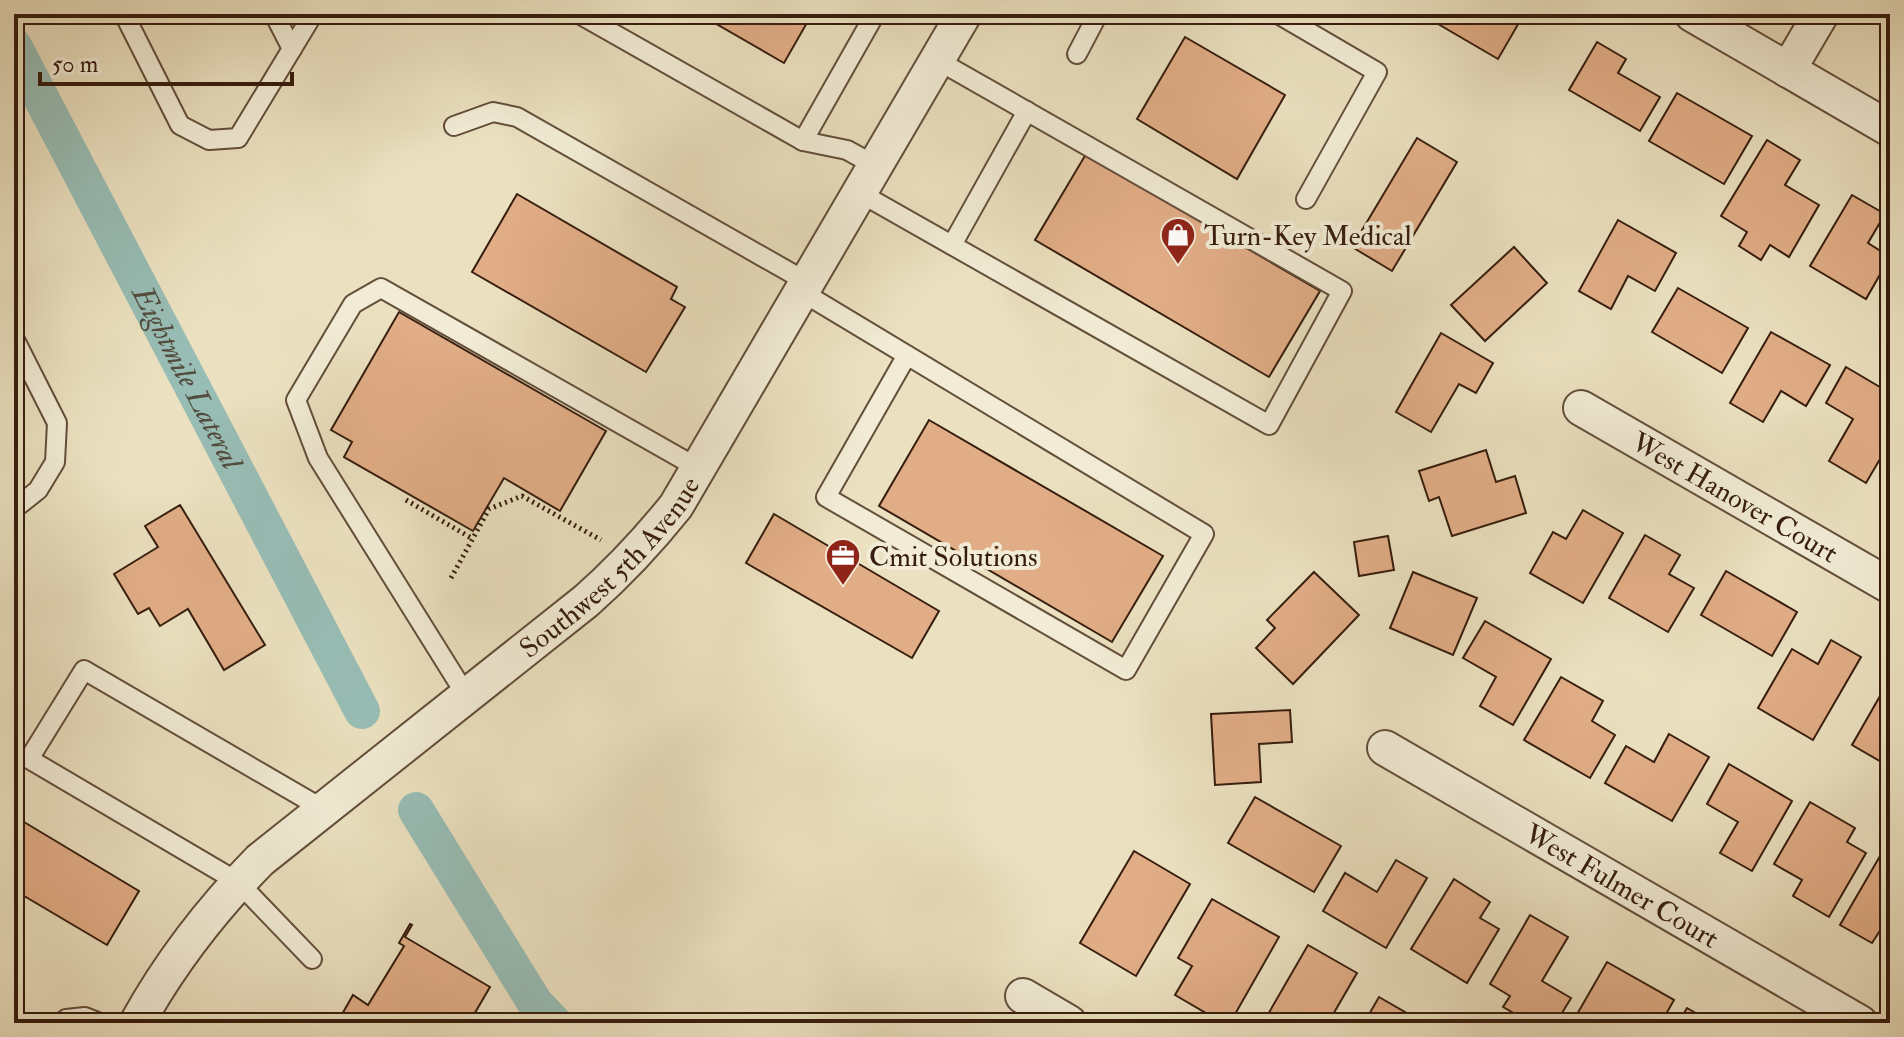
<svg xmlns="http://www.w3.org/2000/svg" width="1904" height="1037" font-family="'IM FELL Double Pica',serif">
	<rect width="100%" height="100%" fill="#ebe1c0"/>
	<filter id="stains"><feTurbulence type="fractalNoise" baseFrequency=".0025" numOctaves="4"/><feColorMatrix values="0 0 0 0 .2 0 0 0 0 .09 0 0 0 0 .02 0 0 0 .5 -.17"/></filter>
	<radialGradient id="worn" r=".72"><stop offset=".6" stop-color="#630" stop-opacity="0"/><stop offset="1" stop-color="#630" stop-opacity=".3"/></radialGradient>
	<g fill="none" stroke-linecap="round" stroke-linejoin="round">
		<g stroke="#98bdb5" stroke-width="36">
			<path id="s1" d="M 14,46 L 362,711"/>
			<polyline points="416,810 535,1003 554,1023"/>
		</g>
	</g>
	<g fill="#e1ad87" stroke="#361d0d" stroke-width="2">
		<polygon points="699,14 812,14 784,63"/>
		<polygon points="1421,14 1524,14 1498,59"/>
		<polygon points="1185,37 1285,95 1237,179 1137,119"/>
		<polygon points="1597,42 1626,59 1618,73 1660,97 1640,131 1569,90"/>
		<polygon points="1677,93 1752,136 1724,184 1649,141"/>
		<polygon points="1417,138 1457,162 1392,271 1352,247"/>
		<polygon points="1767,140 1800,160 1785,185 1819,205 1789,257 1770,245 1761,260 1739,246 1747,232 1721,216"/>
		<polygon points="1086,154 1320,291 1269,377 1035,240"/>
		<polygon points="517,194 677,287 671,299 685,307 646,372 472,272"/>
		<polygon points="1852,195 1885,214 1868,243 1890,257 1866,299 1810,266"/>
		<polygon points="1618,220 1676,253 1655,291 1628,276 1611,309 1579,291"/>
		<polygon points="1514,247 1547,283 1485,341 1451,305"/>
		<polygon points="1678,288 1748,328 1722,373 1652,332"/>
		<polygon points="399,312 606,431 560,511 504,478 473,531 344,457 352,442 331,430"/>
		<polygon points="1771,332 1830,365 1806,406 1781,391 1763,422 1730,403"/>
		<polygon points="1441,333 1493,363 1476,393 1459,384 1431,432 1396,412"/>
		<polygon points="1846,367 1890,393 1890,398 1883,410 1890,414 1890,442 1866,483 1829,461 1853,419 1826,403"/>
		<polygon points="929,420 1163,556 1112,642 879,506"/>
		<polygon points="1486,450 1496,482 1515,476 1526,513 1452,536 1439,497 1429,501 1419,471"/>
		<polygon points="180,505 265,645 224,670 188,609 160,626 149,608 138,614 114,574 158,547 145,526"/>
		<polygon points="1583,510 1623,533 1583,603 1530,573 1553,532 1566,539"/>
		<polygon points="774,514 939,611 912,658 746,563"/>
		<polygon points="1645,535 1680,555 1669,574 1694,588 1668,632 1609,598"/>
		<polygon points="1388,536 1394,570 1359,576 1354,542"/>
		<polygon points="1726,571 1797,612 1772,656 1701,615"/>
		<polygon points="1314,572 1359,615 1293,684 1256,648 1275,628 1267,620"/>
		<polygon points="1413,572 1477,598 1453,655 1390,628"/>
		<polygon points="1485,621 1551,659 1513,725 1480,706 1496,677 1463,658"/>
		<polygon points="1831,640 1861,657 1813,740 1758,708 1792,649 1818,664"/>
		<polygon points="1561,677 1603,701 1592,721 1615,735 1590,778 1524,740"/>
		<polygon points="1888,682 1890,683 1890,767 1852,745"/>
		<polygon points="1290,710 1292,742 1259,744 1261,782 1215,785 1211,714"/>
		<polygon points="1669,734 1709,757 1672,821 1605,783 1626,746 1654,762"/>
		<polygon points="1729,764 1792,801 1752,871 1720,853 1738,822 1707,804"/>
		<polygon points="1255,797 1341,846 1314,892 1228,843"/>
		<polygon points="1810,802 1855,828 1847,842 1866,853 1829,917 1793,896 1802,880 1774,864"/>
		<polygon points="14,816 139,891 107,945 14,890"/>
		<polygon points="1134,851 1190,884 1136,976 1080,943"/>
		<polygon points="1880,856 1890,861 1890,915 1872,943 1840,925"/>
		<polygon points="1396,860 1427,878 1386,948 1323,911 1345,873 1377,892"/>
		<polygon points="1454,879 1490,902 1480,918 1499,929 1467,983 1411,949"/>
		<polygon points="1212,899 1279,937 1230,1023 1223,1023 1175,995 1192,966 1178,958"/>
		<polygon points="1530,915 1568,937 1542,981 1571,998 1556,1023 1531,1023 1503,1007 1510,996 1490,984"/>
		<polygon points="410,924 412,925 405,937 490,987 469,1023 337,1023 353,995 368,1005 404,946 399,943"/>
		<polygon points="1308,945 1357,973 1328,1023 1263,1023"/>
		<polygon points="1607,962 1674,1000 1661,1023 1633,1023 1626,1019 1623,1023 1572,1023"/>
		<polygon points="1379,997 1424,1023 1364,1023"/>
		<polygon points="1687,1008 1713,1023 1678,1023"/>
	</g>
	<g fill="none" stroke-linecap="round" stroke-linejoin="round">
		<defs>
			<g id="service">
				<polyline points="124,14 180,125 209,140 238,138 313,14"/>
				<polyline points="274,14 292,49"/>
				<polyline points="579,14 803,141 847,150 876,166"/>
				<polyline points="1278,14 1377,72 1306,199"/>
				<polyline points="1077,54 1098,14"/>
				<polyline points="454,126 493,112 517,117 807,282"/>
				<polyline points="803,141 875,14"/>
				<polyline points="860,193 1269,425 1342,291 937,60"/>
				<polyline points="952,245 1027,111"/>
				<polyline points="802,292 1204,534 1126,670 826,497 907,355"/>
				<polyline points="14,338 57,423 55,462 38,490 14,509"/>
				<polyline points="466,695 318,458 296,400 353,304 381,288 698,468"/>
				<polyline points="312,959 238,882 29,759 84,670 323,809"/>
				<polyline points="62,1023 66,1019 85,1017 100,1023"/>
			</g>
			<g id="minor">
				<polyline points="1692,14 1890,129"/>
				<polyline points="1788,70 1821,14"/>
				<path id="s2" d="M 1581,408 L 1890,586"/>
				<path id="s3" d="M 1385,748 L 1860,1023"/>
				<polyline points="1023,996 1069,1023"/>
				<path id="s4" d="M 137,1023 C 171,961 211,910 260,860 L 586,601 C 619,572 648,541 676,506 L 964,14"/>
			</g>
		</defs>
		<use href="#service" stroke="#634e3a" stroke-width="22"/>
		<use href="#minor" stroke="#634e3a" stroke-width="38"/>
		<g stroke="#361d0d" stroke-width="5" stroke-dasharray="2 4" stroke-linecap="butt">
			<polyline points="406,500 473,539"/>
			<polyline points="451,578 489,509 522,496 601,540"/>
		</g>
		<use href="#service" stroke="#f2ecd6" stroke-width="18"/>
		<use href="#minor" stroke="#f2ecd6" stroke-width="34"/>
	</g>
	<defs>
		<symbol id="shop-pin" viewBox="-11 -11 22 30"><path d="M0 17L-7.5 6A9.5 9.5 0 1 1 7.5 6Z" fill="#8f2418" stroke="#f2ecd6"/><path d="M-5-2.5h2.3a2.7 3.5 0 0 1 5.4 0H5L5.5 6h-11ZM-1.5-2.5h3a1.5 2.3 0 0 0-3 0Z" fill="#fff"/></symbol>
		<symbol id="office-pin" viewBox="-11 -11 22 30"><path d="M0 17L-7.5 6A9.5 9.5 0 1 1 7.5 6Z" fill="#8f2418" stroke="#f2ecd6"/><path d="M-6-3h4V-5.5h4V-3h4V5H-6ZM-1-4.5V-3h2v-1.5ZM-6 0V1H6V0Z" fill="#fff"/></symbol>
	</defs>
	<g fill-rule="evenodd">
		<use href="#shop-pin" x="1158" y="215" width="40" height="54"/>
		<use href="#office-pin" x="823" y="536" width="40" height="54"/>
	</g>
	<g text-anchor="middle" stroke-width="8" stroke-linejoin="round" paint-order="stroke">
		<g font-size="28" fill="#361d0d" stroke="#f2ecd6" text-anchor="start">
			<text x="1204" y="245">Turn-Key Medical</text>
			<text x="869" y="566">Cmit Solutions</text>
		</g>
		<g font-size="28" fill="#361d0d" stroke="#f2ecd6">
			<text dy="10" stroke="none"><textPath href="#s2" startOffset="178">West Hanover Court</textPath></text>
			<text dy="10" stroke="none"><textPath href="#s4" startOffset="662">Southwest 5th Avenue</textPath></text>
			<text dy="10" stroke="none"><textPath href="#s3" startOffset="274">West Fulmer Court</textPath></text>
		</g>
		<g font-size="30" font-style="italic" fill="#534d3f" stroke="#f2ecd6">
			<text dy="10" stroke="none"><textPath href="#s1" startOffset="374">Eightmile Lateral</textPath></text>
		</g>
	</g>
	<rect width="1904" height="1037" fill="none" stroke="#ebe1c0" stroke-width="48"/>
	<rect x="16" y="16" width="1872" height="1005" fill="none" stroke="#361d0d" stroke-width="4"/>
	<rect x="24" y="24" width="1856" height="989" fill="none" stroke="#361d0d" stroke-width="2"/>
	<path d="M40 72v12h252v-12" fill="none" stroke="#361d0d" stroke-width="4"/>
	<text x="52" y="72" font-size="24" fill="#361d0d" stroke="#f2ecd6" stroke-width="6" paint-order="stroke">50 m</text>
	<rect width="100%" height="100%" filter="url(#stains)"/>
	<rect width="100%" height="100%" fill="url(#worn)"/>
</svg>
